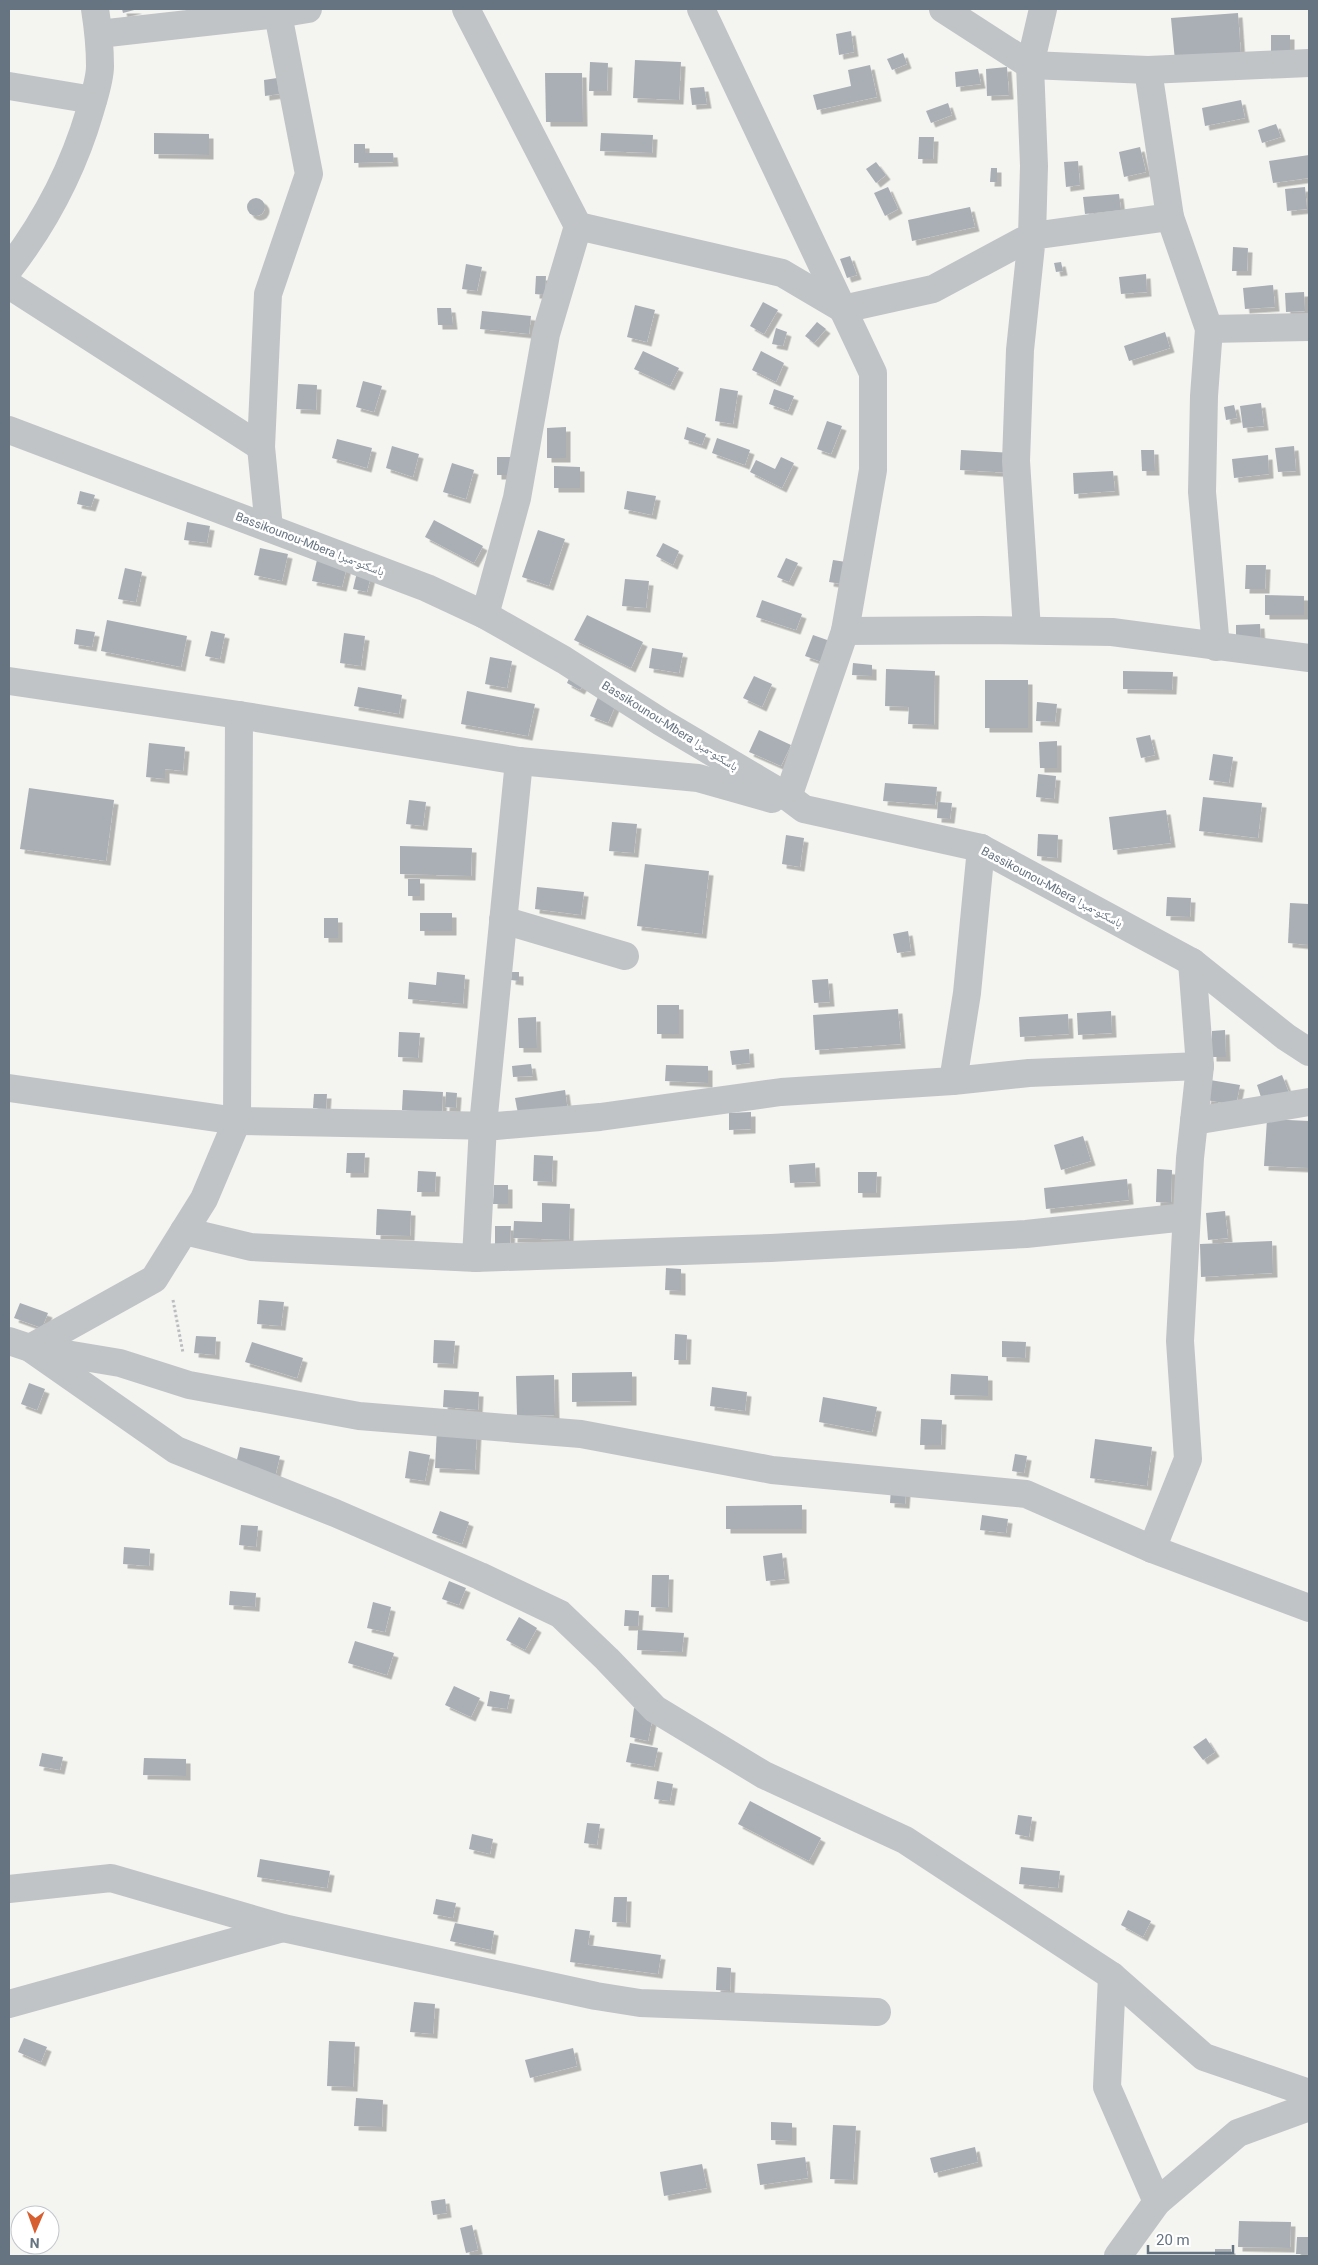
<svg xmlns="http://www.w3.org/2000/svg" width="1318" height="2265" font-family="Roboto,'Noto Naskh Arabic',sans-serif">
	<defs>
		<filter id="shadow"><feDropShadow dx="4.5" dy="4.5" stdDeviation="0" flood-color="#0004"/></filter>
	</defs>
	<rect width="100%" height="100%" fill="#f4f5f1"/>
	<g fill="#a9afb5" filter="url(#shadow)">
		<polygon points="122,9 138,9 123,13"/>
		<polygon points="1238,13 1241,56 1175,61 1171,18"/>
		<polygon points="851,31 854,52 839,55 836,34"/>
		<polygon points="1271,35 1290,35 1290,53 1271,54"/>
		<polygon points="903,53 907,64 892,70 887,59"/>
		<polygon points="635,60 681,62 679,100 633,98"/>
		<polygon points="590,62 608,63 607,91 589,91"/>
		<polygon points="870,65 877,97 817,110 813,95 851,86 848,70"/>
		<polygon points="1007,67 1009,95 987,96 986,69"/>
		<polygon points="978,69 981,84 956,87 955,72"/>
		<polygon points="545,73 582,73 583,122 546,122"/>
		<polygon points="277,78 279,94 265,96 264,80"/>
		<polygon points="704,87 707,104 692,105 690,88"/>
		<polygon points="1241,100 1245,118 1205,126 1202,108"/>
		<polygon points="948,103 952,115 931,123 926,111"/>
		<polygon points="1276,124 1281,137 1262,143 1258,130"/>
		<polygon points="154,133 209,134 209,155 154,154"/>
		<polygon points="601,133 653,135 652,153 600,151"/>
		<polygon points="919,137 934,137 933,159 918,159"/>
		<polygon points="354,144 365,144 365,153 393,153 394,162 354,163"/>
		<polygon points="1140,147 1146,172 1124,177 1119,152"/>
		<polygon points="1309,155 1309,178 1273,183 1269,161"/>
		<polygon points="1078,161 1080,185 1066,187 1064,162"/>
		<polygon points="876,162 886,175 876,183 866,169"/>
		<polygon points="991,168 997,168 997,182 990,182"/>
		<polygon points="888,187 898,209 885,216 874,193"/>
		<polygon points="1305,187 1307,209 1287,211 1285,189"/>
		<polygon points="1119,194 1121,210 1085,214 1083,197"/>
		<circle cx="256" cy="207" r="9"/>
		<polygon points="970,207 975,227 912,241 908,220"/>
		<polygon points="1233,247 1248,248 1247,271 1232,271"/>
		<polygon points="850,256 857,275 847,278 840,259"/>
		<polygon points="1061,262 1063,271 1056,272 1054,263"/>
		<polygon points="466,264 482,267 477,291 462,289"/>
		<polygon points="1146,274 1147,292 1121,294 1119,277"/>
		<polygon points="536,276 546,276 545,295 535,294"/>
		<polygon points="1273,285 1275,307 1245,309 1243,288"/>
		<polygon points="1304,292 1305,311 1286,312 1285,293"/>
		<polygon points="763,302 778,310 764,334 750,326"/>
		<polygon points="635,305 655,310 647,342 627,337"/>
		<polygon points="437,308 451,308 453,325 438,325"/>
		<polygon points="482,311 531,316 529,334 480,329"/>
		<polygon points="817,322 826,329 814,343 805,336"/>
		<polygon points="776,328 787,332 783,346 772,344"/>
		<polygon points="1165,332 1170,348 1129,361 1124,346"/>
		<polygon points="643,351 679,368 670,386 634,369"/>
		<polygon points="761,351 784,363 776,382 752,370"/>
		<polygon points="363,381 382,386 374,412 356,407"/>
		<polygon points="298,384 317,385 316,410 296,409"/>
		<polygon points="720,388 738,391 733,424 715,421"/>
		<polygon points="774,389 794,396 788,411 769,404"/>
		<polygon points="1261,403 1264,426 1243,428 1240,406"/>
		<polygon points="1234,405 1237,418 1226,420 1224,407"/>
		<polygon points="827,421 842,426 831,454 817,449"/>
		<polygon points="566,427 566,458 547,458 547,428"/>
		<polygon points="687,427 706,434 702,445 684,439"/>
		<polygon points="717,438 750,450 745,465 712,453"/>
		<polygon points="337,439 372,448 367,468 332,458"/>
		<polygon points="392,446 419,454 413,477 386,468"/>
		<polygon points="1294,446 1296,471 1278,472 1275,448"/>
		<polygon points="961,450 1013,453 1012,473 960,470"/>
		<polygon points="1141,450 1154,450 1155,471 1142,471"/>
		<polygon points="1268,455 1269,474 1234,478 1232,459"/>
		<rect x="497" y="457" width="17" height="18"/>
		<polygon points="781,457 794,463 782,488 750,472 756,460 775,469"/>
		<polygon points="452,463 474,470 466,499 443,492"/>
		<polygon points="554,466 580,467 580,488 554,488"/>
		<polygon points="1113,471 1115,491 1074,494 1073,473"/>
		<polygon points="80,491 95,495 91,507 77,504"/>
		<polygon points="627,491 656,496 652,515 624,509"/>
		<polygon points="434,520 483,546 474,563 425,537"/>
		<polygon points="187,522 210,526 207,543 184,540"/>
		<polygon points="538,530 565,539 549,586 522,577"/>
		<polygon points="663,543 679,551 673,565 656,556"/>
		<polygon points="260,548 288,554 282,581 254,575"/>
		<polygon points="786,558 798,563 789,582 777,577"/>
		<polygon points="317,560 347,566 342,587 312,581"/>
		<polygon points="833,560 846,562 842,584 829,582"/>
		<polygon points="1246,565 1266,565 1265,589 1245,589"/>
		<polygon points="125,568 142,572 136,602 118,599"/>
		<polygon points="358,568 372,572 367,592 353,589"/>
		<polygon points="625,579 649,581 646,608 622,606"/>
		<polygon points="1265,595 1304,596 1304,615 1265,615"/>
		<polygon points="762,600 802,614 796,630 756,617"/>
		<polygon points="587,615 643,642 631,668 574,640"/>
		<polygon points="107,620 187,636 181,667 101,651"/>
		<polygon points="1260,624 1261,641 1236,642 1236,625"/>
		<polygon points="76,629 95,632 92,647 74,644"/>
		<polygon points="211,631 225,634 220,659 205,656"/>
		<polygon points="344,633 365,636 361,666 340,663"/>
		<polygon points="813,635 830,641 822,662 805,656"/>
		<polygon points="652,648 683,653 679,673 649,668"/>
		<polygon points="490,657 512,661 507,688 485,684"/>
		<polygon points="853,663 872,665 872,676 852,675"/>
		<polygon points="886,669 935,671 934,725 908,724 909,707 885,706"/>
		<polygon points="1123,671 1173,672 1172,690 1123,689"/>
		<polygon points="571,674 585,682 580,690 567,683"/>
		<polygon points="754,676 772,684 762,707 743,698"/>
		<rect x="985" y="680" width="43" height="48"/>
		<polygon points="358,687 402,695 399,714 354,706"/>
		<polygon points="467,691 535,704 528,736 461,724"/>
		<polygon points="598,697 616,704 608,723 590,716"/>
		<polygon points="1037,702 1057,704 1055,722 1036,721"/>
		<polygon points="759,730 791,745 781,766 749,752"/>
		<polygon points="1150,735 1155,755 1141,758 1136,738"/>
		<polygon points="1057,741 1057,768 1040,768 1039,742"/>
		<polygon points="149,743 185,747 183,771 165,769 165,779 146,777"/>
		<polygon points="1213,754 1233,757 1229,783 1209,780"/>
		<polygon points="1038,774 1056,776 1054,799 1036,797"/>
		<polygon points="885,783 937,787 935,805 883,801"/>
		<polygon points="29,788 114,800 106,861 20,849"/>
		<polygon points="1203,797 1262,803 1258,838 1199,831"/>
		<polygon points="409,800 426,802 423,826 406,824"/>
		<polygon points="938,802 952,803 950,819 937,818"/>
		<polygon points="1166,810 1171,843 1113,850 1109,817"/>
		<polygon points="612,822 637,824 634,853 609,851"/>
		<polygon points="1038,834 1058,835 1057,858 1037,856"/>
		<polygon points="786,835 804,838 800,867 782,864"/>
		<polygon points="400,846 472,848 471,876 400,874"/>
		<polygon points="645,864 709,871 702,934 637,926"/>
		<rect x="408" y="879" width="12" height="17"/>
		<polygon points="537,887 584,892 581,915 535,909"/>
		<polygon points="1167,897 1191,898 1190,917 1166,916"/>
		<polygon points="1290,903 1309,904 1309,945 1288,943"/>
		<rect x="420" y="913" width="32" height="18"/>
		<rect x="324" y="918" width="14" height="20"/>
		<polygon points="908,931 911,951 897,953 893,934"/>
		<polygon points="437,972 465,975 463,1004 408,999 409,982 436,985"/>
		<polygon points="512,972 519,972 519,981 511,980"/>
		<polygon points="828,979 830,1002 814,1003 812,980"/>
		<rect x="657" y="1005" width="22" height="29"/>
		<polygon points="898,1009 901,1044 815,1050 813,1015"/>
		<polygon points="1111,1011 1112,1033 1078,1035 1077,1013"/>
		<polygon points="1068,1014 1069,1034 1020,1037 1019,1017"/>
		<polygon points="536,1017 537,1048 519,1048 518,1018"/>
		<polygon points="1225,1030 1226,1057 1212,1057 1212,1031"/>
		<polygon points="399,1032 420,1033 418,1058 398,1057"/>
		<polygon points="749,1049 750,1063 732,1065 730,1051"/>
		<polygon points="531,1064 533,1076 513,1077 512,1066"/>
		<polygon points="666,1065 708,1066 708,1083 665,1081"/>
		<polygon points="1282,1075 1289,1093 1263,1103 1257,1085"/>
		<polygon points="1210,1080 1240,1085 1236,1105 1206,1100"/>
		<polygon points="403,1090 443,1092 442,1113 402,1110"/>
		<polygon points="565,1090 568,1111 519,1119 515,1098"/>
		<polygon points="446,1092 457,1093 456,1108 445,1107"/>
		<polygon points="314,1094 327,1094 326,1109 313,1108"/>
		<polygon points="751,1112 751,1129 729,1130 729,1113"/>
		<polygon points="1267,1119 1309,1121 1309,1168 1264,1166"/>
		<polygon points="1083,1136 1091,1161 1061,1170 1054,1145"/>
		<polygon points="347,1153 365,1153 364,1173 346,1173"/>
		<polygon points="534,1155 553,1156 552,1182 533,1181"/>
		<polygon points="815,1163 816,1182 790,1183 789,1165"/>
		<polygon points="1157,1169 1172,1170 1171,1203 1156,1202"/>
		<polygon points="418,1171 436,1172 435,1192 417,1192"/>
		<polygon points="858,1172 877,1172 876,1193 858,1193"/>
		<polygon points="1127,1179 1129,1200 1046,1209 1044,1188"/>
		<polygon points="494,1185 508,1185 508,1204 493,1204"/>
		<polygon points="542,1203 570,1204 569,1240 513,1238 514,1221 542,1222"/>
		<polygon points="377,1209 411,1211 410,1236 376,1235"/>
		<polygon points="1225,1211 1228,1238 1208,1240 1206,1213"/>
		<polygon points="495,1226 511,1226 510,1245 495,1245"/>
		<polygon points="1272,1241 1273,1273 1201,1277 1200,1244"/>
		<polygon points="666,1268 681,1269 681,1291 665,1290"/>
		<polygon points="259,1300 284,1302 281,1326 257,1324"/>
		<polygon points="20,1303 48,1313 42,1328 14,1318"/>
		<polygon points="675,1334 687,1335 686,1360 674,1360"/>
		<polygon points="196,1336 216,1337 215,1355 194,1353"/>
		<polygon points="434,1340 455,1341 453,1364 433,1363"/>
		<polygon points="1002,1341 1026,1342 1025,1358 1002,1357"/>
		<polygon points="252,1342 303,1358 297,1378 245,1362"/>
		<polygon points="632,1372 632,1401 572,1402 572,1373"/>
		<polygon points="951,1374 988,1376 988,1396 950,1395"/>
		<polygon points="554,1375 555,1415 517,1416 516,1376"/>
		<polygon points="29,1383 45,1389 37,1410 21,1404"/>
		<polygon points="712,1387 747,1392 745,1411 710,1406"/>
		<polygon points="444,1390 479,1392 478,1410 443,1407"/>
		<polygon points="823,1397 877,1407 872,1432 819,1422"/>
		<polygon points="921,1419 942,1420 941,1445 920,1445"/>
		<polygon points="437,1428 477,1431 475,1470 435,1468"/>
		<polygon points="1095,1439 1152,1447 1147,1486 1090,1478"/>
		<polygon points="240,1447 280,1456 275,1477 235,1468"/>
		<polygon points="409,1451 430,1455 425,1481 405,1478"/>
		<polygon points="1015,1454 1027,1456 1024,1473 1012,1471"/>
		<polygon points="891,1489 906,1491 905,1504 890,1503"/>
		<polygon points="802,1505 802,1529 726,1529 726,1506"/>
		<polygon points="440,1511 469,1522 462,1544 432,1533"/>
		<polygon points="982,1515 1008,1519 1006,1533 980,1530"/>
		<polygon points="241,1525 258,1526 256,1547 239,1545"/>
		<polygon points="124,1547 150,1549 149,1566 123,1564"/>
		<polygon points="782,1553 785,1579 766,1581 763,1556"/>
		<polygon points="652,1575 669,1575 668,1608 651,1607"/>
		<polygon points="449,1581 466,1588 459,1605 442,1599"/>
		<polygon points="230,1591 256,1593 255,1607 229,1605"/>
		<polygon points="373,1602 391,1607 385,1632 367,1628"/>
		<polygon points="625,1610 639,1611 638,1626 624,1626"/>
		<polygon points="519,1617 537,1628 525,1650 506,1640"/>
		<polygon points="638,1630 684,1633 682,1652 637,1650"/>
		<polygon points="355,1641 394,1653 387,1675 348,1663"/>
		<polygon points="454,1686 480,1698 471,1717 445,1705"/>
		<polygon points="490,1691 510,1695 507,1709 487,1706"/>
		<polygon points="634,1708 654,1711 648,1741 630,1737"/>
		<polygon points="1206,1738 1215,1752 1203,1760 1193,1747"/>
		<polygon points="630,1743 658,1748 654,1767 626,1762"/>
		<polygon points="42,1753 63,1757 60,1770 39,1766"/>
		<polygon points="144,1758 186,1759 186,1776 143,1775"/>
		<polygon points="657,1781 673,1784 670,1801 654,1799"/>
		<polygon points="750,1801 821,1838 809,1861 738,1824"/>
		<polygon points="1018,1815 1032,1817 1029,1837 1015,1834"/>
		<polygon points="587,1823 600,1824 597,1845 584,1843"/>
		<polygon points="472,1834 493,1839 490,1854 469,1849"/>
		<polygon points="260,1859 330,1871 327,1888 257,1877"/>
		<polygon points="1021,1867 1060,1871 1058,1888 1019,1884"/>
		<polygon points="614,1897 627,1897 626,1923 612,1922"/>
		<polygon points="436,1899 456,1903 453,1918 433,1914"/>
		<polygon points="1128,1910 1151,1921 1143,1937 1121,1925"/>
		<polygon points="455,1923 494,1931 491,1950 450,1941"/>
		<polygon points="575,1929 590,1931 588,1945 661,1955 658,1974 570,1962"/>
		<polygon points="717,1967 731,1968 730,1991 716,1990"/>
		<polygon points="414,2002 435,2004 433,2034 410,2032"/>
		<polygon points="24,2038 47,2047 41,2062 18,2052"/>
		<polygon points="329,2041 355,2042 353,2087 327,2086"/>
		<polygon points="573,2048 577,2066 530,2078 525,2060"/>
		<polygon points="356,2098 383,2100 382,2127 354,2126"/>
		<polygon points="771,2122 792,2123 792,2141 771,2140"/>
		<polygon points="833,2125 856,2126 853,2180 830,2179"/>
		<polygon points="975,2147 978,2162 934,2173 930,2158"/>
		<polygon points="805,2157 808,2178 760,2185 757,2164"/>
		<polygon points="702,2164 707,2188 664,2196 660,2172"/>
		<polygon points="445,2199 447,2213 433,2215 431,2201"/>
		<polygon points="1239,2221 1291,2222 1290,2248 1238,2247"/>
		<polygon points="472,2225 478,2250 466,2253 460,2228"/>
		<polygon points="1297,2237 1309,2237 1309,2254 1296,2254"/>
		<rect x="1215" y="2249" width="16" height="7"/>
	</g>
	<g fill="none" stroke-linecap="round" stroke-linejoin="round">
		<polyline stroke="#babcbe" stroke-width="3" stroke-dasharray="2.5 2.5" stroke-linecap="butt" points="173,1300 183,1353"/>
		<g stroke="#c0c4c7" stroke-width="28">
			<polyline points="466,9 578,226"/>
			<polyline points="701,9 873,373 873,470 845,631 788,797"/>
			<polyline points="943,9 1030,65 1148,70 1309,63"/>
			<polyline points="99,34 278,14 308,9"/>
			<polyline points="1148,70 1170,217 1209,329 1204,396 1202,492 1216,647"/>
			<polyline points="9,86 93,100"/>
			<path d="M 9,269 C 46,221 73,169 90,111 C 94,97 100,80 100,66 C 100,47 98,28 95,9"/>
			<polyline points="9,285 261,447"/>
			<polyline points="1209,329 1309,327"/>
			<polyline points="9,430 427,588 485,615 564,660 661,722 788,797 804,809 981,848 1192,962 1286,1037 1309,1052"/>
			<polyline points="269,528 261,447 268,294 309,174 277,9"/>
			<polyline points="485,615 517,498 546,334 578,226 782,273 843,309 933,289 1032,236 1034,166 1030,65 1043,9"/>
			<polyline points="1027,630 1016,461 1020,350 1032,236 1170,217"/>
			<polyline points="845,631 981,630 1112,632 1309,658"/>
			<polyline points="9,681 239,715 519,761 698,778 772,799"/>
			<polyline points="503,920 625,956"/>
			<polyline points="953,1081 967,993 981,848"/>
			<polyline points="9,1088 237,1121 496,1126 600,1117 781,1092 953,1081 1029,1073 1200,1066"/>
			<polyline points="1194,1121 1309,1102"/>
			<polyline points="184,1231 251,1247 476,1258 771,1248 1026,1234 1186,1217"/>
			<polyline points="476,1258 483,1125 519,761"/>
			<polyline points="9,1341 30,1348 176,1450 335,1513 480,1576 560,1614 607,1659 655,1709 764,1775 905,1840 1112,1976 1204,2057 1309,2093"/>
			<polyline points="30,1348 154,1279 204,1199 237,1121 239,715"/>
			<polyline points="36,1349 120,1363 189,1385 359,1416 581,1434 772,1470 1026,1494 1152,1549 1309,1608"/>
			<polyline points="1152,1549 1188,1459 1180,1341 1190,1158 1200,1066 1192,962"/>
			<polyline points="9,1889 111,1878 283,1928 596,1996 640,2003 877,2012"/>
			<polyline points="1112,1976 1107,2087 1157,2202"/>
			<polyline points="9,2004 283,1928"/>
			<polyline points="1118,2256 1157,2202 1238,2133 1309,2107"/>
		</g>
	</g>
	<g text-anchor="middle" stroke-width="5" stroke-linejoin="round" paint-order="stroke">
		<g font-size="12" fill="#667380" stroke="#fff">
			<text transform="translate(310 544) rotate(21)" y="4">Bassikounou-Mbera باسكنو-مبرا</text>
			<text transform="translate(670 726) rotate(32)" y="4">Bassikounou-Mbera باسكنو-مبرا</text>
			<text transform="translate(1052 887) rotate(28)" y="4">Bassikounou-Mbera باسكنو-مبرا</text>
		</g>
	</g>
	<rect width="1318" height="2265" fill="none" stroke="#667380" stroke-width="20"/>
	<g transform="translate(35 2230) rotate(182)"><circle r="24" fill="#ffffff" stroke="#c2c7cc"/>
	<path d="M0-4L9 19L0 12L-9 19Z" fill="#d75e2f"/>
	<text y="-8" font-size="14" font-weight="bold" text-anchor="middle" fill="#667380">N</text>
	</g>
	<path d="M1148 2245v8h85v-8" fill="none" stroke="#667380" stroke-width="2.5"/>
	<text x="1156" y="2245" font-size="15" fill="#667380" stroke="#ffffff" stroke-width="4" paint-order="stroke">20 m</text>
</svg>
